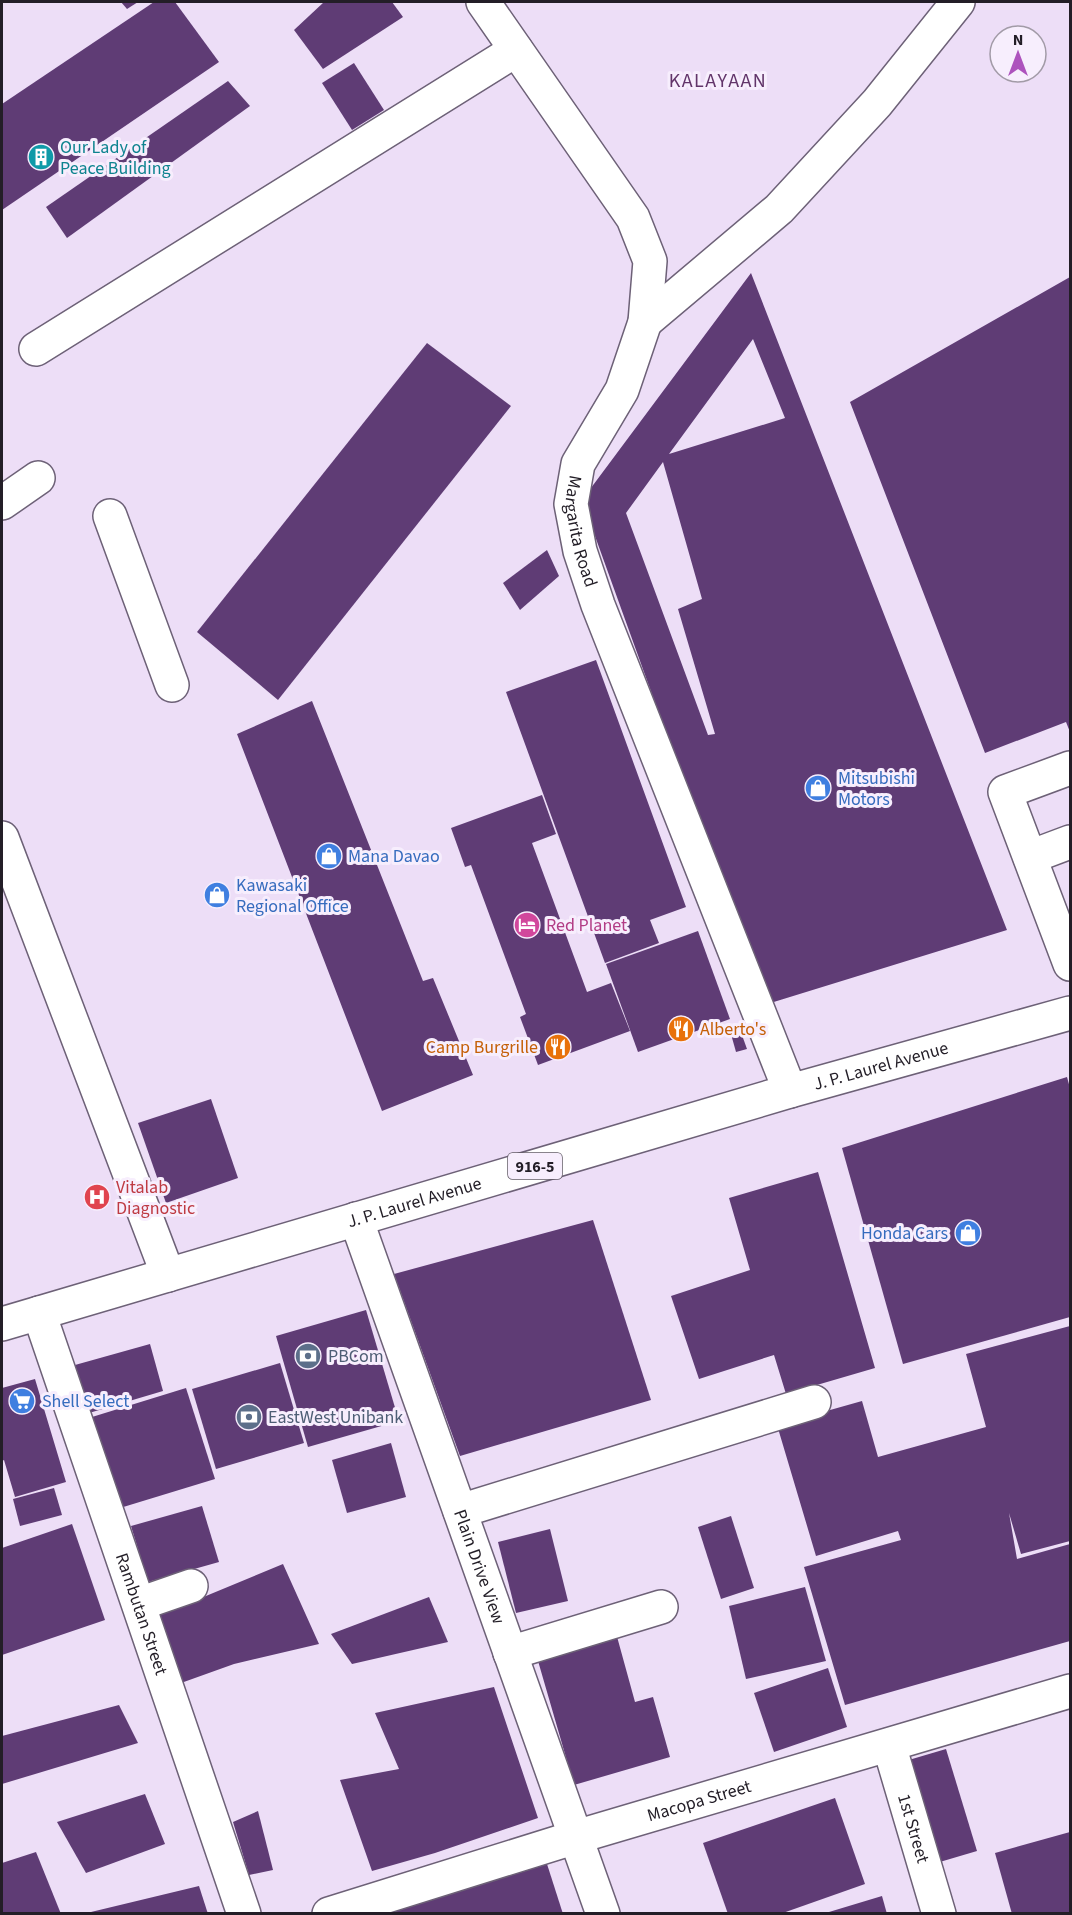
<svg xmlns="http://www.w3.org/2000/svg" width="1072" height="1915" font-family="'Source Sans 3',sans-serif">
	<rect width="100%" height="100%" fill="#eddef7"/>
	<g fill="#5f3c75" fill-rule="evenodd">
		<polygon points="121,2 138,2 127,9"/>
		<polygon points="154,2 175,2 219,62 2,210 2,104"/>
		<polygon points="324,2 392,2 403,17 323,69 294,30"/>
		<polygon points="354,63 384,110 352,130 322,83"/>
		<polygon points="228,81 250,106 67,238 46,207"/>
		<path d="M 751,273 L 1007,930 L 764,1005 L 582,500 ZM 753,339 L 785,418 L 669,454 ZM 663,462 L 702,599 L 678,609 L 715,734 L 708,735 L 626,513 Z"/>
		<polygon points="1070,277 1070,732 1066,722 985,753 850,402"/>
		<polygon points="427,343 511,406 278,700 197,632"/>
		<polygon points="547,550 559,576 520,610 503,583"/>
		<polygon points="596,660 686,907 650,920 659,943 605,963 506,692"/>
		<polygon points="312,701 423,981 433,978 473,1075 382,1111 237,734"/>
		<polygon points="542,795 556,834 532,843 587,992 611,983 630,1031 538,1065 520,1017 526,1014 471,865 465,867 451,828"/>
		<polygon points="698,931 730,1019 638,1052 606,964"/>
		<polygon points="738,1024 747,1049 736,1052 729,1027"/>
		<polygon points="1067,1077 1070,1088 1070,1317 903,1364 842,1148"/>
		<polygon points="211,1099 238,1178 166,1203 138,1123"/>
		<polygon points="818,1172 875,1368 786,1394 774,1355 699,1379 671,1296 750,1270 729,1198"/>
		<polygon points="593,1220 651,1400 460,1456 394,1274"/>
		<polygon points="366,1310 399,1421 308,1447 276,1336"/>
		<polygon points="1070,1326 1070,1541 1021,1554 1009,1513 1017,1559 1070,1544 1070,1641 845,1705 804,1567 901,1540 898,1531 816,1556 777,1425 862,1401 878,1457 986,1427 966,1354"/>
		<polygon points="150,1344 163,1391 89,1413 75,1365"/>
		<polygon points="280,1363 304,1443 216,1469 192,1389"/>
		<polygon points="35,1379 66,1482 15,1497 4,1460 2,1461 2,1388"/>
		<polygon points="186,1388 215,1479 120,1508 92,1417"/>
		<polygon points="391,1443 406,1497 347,1513 332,1460"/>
		<polygon points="54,1488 62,1515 20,1526 13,1499"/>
		<polygon points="202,1506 219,1562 148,1582 131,1526"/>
		<polygon points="731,1516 754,1588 721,1599 698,1527"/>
		<polygon points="72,1524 105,1620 2,1655 2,1548"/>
		<polygon points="550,1529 568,1601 516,1613 498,1542"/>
		<polygon points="283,1564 319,1644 234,1664 181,1683 160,1615"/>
		<polygon points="805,1587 826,1661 746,1679 729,1606"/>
		<polygon points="429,1597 448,1642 352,1664 331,1634"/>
		<polygon points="616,1633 635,1702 653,1697 670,1757 574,1785 536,1654"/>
		<polygon points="828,1668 847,1727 774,1752 754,1693"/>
		<polygon points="494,1687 538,1818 435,1853 372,1871 340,1780 399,1769 375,1713"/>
		<polygon points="119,1705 138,1743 2,1784 2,1736"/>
		<polygon points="946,1749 977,1851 933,1864 902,1762"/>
		<polygon points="145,1794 165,1844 86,1873 57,1822"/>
		<polygon points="835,1798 865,1884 780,1914 728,1914 703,1843"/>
		<polygon points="258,1811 273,1870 249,1875 233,1822"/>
		<polygon points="1070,1832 1070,1914 1012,1914 995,1853"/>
		<polygon points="36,1852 61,1914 2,1914 2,1863"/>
		<polygon points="547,1864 563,1914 390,1914 390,1913"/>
		<polygon points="199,1886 208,1914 91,1914 91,1912"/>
		<polygon points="882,1896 887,1914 830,1914 829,1912"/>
	</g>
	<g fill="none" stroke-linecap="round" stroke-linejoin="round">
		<defs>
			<g id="minor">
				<path id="s1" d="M 483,2 L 633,218 L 650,261 L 645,322 L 622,390 L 578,464 L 571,504 L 580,551 L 598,605 L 790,1091"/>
				<polyline points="645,322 779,209 877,103 958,2"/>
				<polyline points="36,349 516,50"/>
				<polyline points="2,503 38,478"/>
				<polyline points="110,516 172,685"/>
				<polyline points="1070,768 1005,792 1070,964"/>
				<polyline points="2,838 168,1275"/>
				<polyline points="1030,857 1070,842"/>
				<path id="s2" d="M 356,1219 L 603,1914"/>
				<path id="s3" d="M 39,1313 L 244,1914"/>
				<polyline points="460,1511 814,1402"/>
				<polyline points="139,1604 191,1586"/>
				<polyline points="510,1653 661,1607"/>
				<path id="s4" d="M 889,1745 L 939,1914"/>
				<path id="s5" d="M 329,1914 L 576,1837 L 1070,1691"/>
			</g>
			<g id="major">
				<path id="s6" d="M 2,1324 L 790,1091 L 1070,1013"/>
			</g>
		</defs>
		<use href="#minor" stroke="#6d6177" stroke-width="36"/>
		<use href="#major" stroke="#6d6177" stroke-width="36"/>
		<use href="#minor" stroke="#fff" stroke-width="33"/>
		<use href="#major" stroke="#fff" stroke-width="33"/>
	</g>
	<defs>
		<symbol id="building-disc" viewBox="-11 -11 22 22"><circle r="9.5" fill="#0f9aa8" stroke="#f7eefd"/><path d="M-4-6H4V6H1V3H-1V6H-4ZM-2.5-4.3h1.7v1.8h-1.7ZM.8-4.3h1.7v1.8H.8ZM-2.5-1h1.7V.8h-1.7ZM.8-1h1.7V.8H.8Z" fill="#fff"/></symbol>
		<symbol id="shop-disc" viewBox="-11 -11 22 22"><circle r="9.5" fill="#3f7fe0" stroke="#f7eefd"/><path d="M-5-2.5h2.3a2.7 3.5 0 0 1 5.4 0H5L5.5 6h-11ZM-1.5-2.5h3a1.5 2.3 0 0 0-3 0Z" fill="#fff"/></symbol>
		<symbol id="hotel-disc" viewBox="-11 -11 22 22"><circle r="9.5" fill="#d1479c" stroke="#f7eefd"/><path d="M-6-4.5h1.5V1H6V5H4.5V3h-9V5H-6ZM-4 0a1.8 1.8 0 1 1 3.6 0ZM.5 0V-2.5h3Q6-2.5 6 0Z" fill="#fff"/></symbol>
		<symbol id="restaurant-disc" viewBox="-11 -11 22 22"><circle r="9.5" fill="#e8710a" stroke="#f7eefd"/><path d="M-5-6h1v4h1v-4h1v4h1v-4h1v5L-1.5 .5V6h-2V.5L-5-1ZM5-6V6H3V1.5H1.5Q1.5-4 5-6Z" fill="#fff"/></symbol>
		<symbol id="hospital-disc" viewBox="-11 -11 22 22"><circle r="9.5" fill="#e0444e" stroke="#f7eefd"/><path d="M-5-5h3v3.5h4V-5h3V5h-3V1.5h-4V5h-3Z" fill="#fff"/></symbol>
		<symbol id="bank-disc" viewBox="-11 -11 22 22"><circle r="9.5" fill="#5c6f8a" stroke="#f7eefd"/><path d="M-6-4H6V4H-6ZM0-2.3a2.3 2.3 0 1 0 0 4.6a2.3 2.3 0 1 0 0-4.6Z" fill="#fff"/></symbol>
		<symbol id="supermarket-disc" viewBox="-11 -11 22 22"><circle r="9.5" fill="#3f7fe0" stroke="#f7eefd"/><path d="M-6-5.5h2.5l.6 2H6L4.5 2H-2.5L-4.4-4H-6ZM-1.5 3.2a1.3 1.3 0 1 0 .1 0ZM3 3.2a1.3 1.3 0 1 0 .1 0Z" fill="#fff"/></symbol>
	</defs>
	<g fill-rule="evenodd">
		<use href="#building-disc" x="26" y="142" width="30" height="30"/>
		<use href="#shop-disc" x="803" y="773" width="30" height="30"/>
		<use href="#shop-disc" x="314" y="841" width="30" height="30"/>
		<use href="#shop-disc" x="202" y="880" width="30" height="30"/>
		<use href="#hotel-disc" x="512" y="910" width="30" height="30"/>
		<use href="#restaurant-disc" x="666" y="1014" width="30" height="30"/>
		<use href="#restaurant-disc" x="543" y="1032" width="30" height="30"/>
		<use href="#hospital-disc" x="82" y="1182" width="30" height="30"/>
		<use href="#shop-disc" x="953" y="1218" width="30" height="30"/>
		<use href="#bank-disc" x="293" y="1341" width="30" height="30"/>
		<use href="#supermarket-disc" x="7" y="1386" width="30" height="30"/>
		<use href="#bank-disc" x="234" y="1402" width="30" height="30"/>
	</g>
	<g text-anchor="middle" stroke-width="6" stroke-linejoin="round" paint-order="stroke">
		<rect fill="#f7eefd" stroke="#635c67" stroke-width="1.5" x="508" y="1153" width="54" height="26" rx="4.5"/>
		<g font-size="16" font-weight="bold" fill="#231e27">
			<text x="535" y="1172">916-5</text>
		</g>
		<g font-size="18" fill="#0d838f" stroke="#f7eefd" text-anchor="start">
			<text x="60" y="153">Our Lady of<tspan x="60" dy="21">Peace Building</tspan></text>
		</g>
		<g font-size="18" fill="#231e27" stroke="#f7eefd">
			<text dy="6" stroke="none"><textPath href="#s1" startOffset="597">Margarita Road</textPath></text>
			<text dy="6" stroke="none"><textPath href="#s6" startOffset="916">J. P. Laurel Avenue</textPath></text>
			<text dy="6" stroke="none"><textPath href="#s6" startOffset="430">J. P. Laurel Avenue</textPath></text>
			<text dy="6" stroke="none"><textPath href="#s2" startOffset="369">Plain Drive View</textPath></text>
			<text dy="6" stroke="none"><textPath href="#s3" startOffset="318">Rambutan Street</textPath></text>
			<text dy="6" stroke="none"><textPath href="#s5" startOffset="387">Macopa Street</textPath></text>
			<text dy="6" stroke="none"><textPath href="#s4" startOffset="87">1st Street</textPath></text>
		</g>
		<g font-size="18" fill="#366cbe" stroke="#f7eefd" text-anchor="start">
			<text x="838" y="784">Mitsubishi<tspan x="838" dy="21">Motors</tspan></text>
			<text x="348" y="862">Mana Davao</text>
			<text x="236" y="891">Kawasaki<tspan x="236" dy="21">Regional Office</tspan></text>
			<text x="948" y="1239" text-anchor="end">Honda Cars</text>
			<text x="42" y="1407">Shell Select</text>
		</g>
		<g font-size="18" fill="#b23c85" stroke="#f7eefd" text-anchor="start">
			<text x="546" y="931">Red Planet</text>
		</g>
		<g font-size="18" fill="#c56008" stroke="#f7eefd" text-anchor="start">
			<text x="700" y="1035">Alberto's</text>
			<text x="538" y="1053" text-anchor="end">Camp Burgrille</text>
		</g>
		<g font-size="18" fill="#be3a42" stroke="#f7eefd" text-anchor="start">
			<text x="116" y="1193">Vitalab<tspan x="116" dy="21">Diagnostic</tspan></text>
		</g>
		<g font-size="18" fill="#4e5e75" stroke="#f7eefd" text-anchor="start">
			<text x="328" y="1362">PBCom</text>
			<text x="268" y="1423">EastWest Unibank</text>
		</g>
		<g font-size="20" letter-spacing="1.5" fill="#62356a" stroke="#f7eefd">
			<text x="718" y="87">KALAYAAN</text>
		</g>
	</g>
	<rect width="1072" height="1915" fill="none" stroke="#231e27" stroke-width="6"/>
	<g transform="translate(1018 54)"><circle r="28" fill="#f7eefd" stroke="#a29ba7" stroke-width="1.5"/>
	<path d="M0-4.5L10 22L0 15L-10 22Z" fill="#ad52bd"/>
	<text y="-9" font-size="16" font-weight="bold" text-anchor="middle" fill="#231e27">N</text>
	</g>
</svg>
